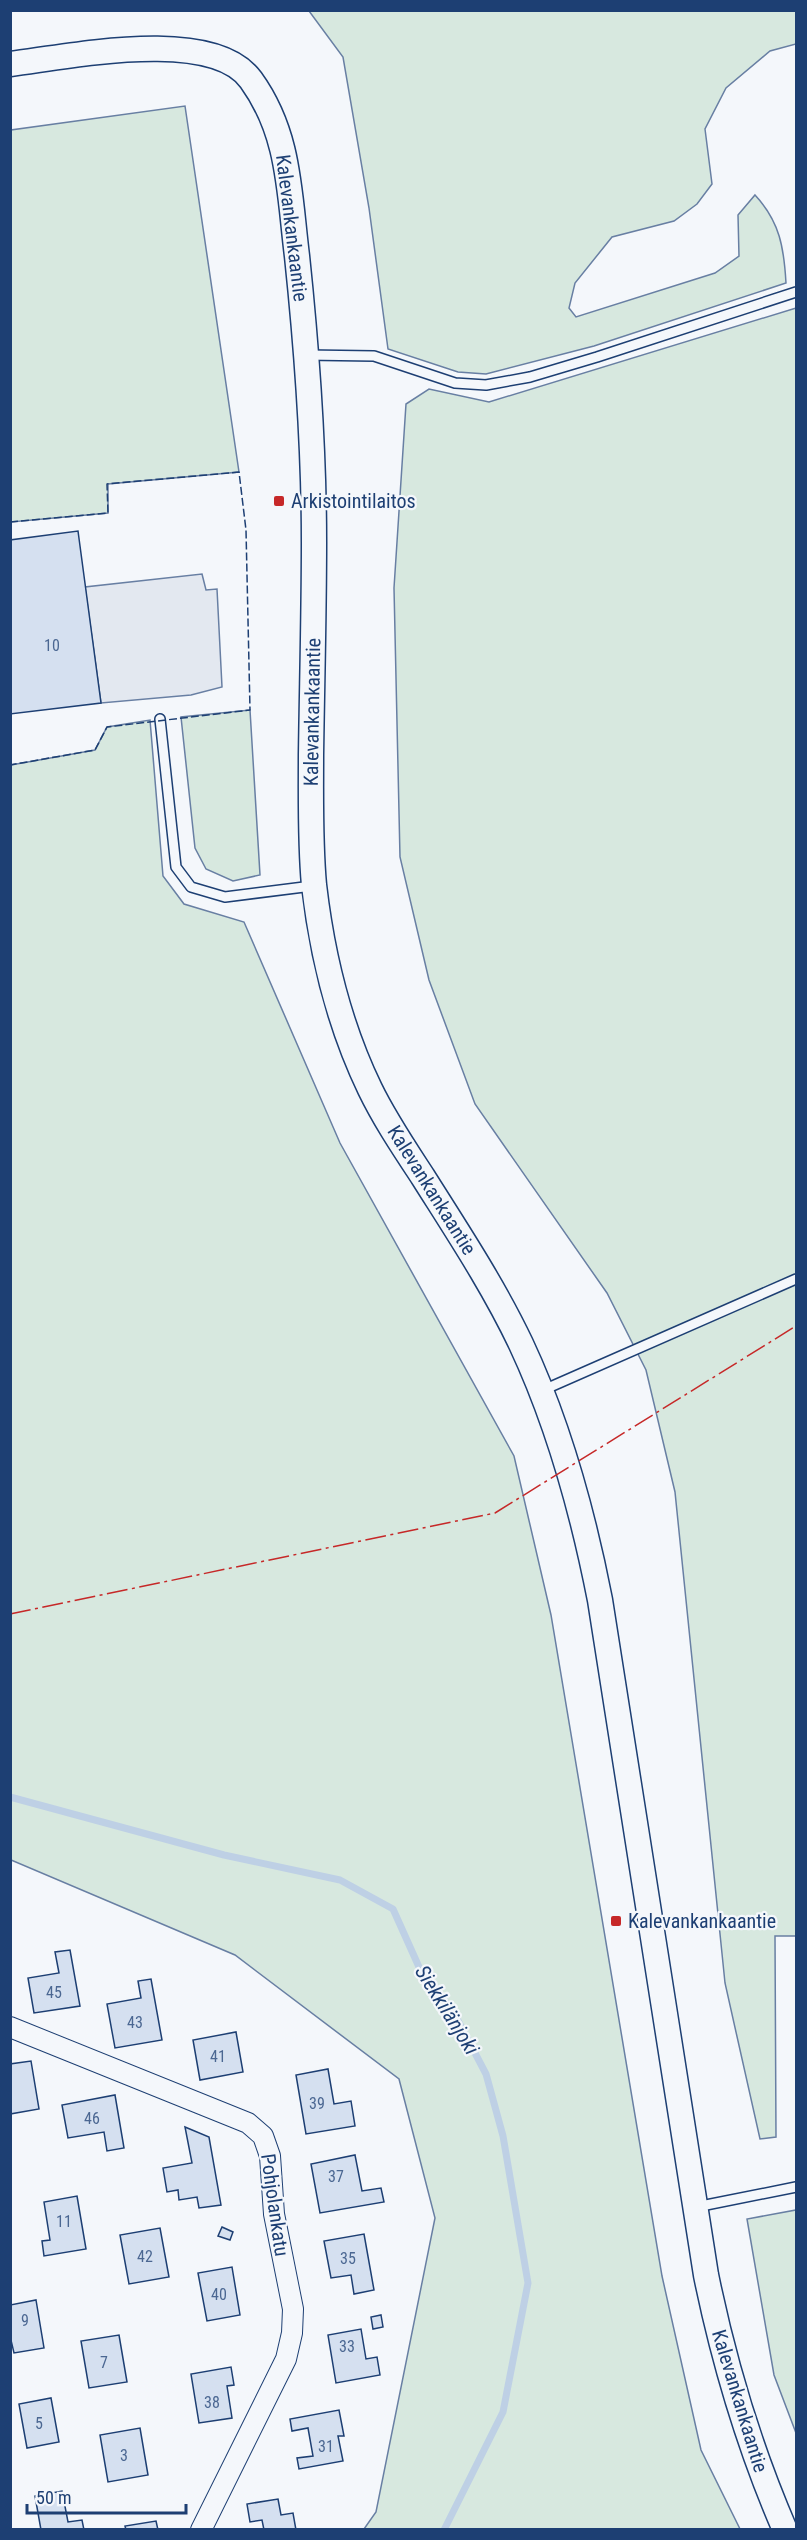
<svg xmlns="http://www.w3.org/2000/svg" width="807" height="2540" font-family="'Roboto Condensed',sans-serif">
	<rect width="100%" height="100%" fill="#f4f7fb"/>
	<g fill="#d7e8df" stroke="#687fa3" stroke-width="1.5">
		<path d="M 309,11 L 796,11 L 796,44 L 770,51 L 726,88 L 705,129 L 712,184 L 697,204 L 674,221 L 612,237 L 575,283 L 569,308 L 576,317 L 715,273 L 739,256 L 738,215 L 755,195 C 780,222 784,248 786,283 L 594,346 L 486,374 L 458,372 L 388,349 L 369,208 L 343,57 Z"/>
		<polygon points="185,106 239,472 108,484 108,513 11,522 11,130"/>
		<polygon points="796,308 796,1936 775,1936 776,2137 760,2139 725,1983 675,1492 646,1370 607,1293 475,1104 429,980 400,857 394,588 406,404 429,389 489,402"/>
		<polygon points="250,710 260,875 233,881 206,869 195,848 181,717"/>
		<polygon points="150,720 163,876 184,904 244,922 340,1143 514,1456 551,1615 662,2276 701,2450 740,2529 364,2529 376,2512 435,2218 399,2079 235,1955 11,1860 11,765 95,750 107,727"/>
		<polygon points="796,2210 796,2433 774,2375 747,2219"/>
	</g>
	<polygon fill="#e3e8f0" stroke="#687fa3" stroke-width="1.5" points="202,574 206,590 217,589 222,687 191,695 101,703 85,587"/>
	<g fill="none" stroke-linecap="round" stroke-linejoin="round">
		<polyline stroke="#bed0e5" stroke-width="7" points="10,1797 224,1855 340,1880 393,1909 419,1967 454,2013 486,2074 503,2136 528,2283 503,2412 444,2530"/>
	</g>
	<g fill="#d5e0f0" stroke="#1d3f73" stroke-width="1.5">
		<polygon points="78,531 101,703 10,714 10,540"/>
		<polygon points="70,1950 80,2006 34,2013 28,1978 59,1973 55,1952"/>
		<polygon points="151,1979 162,2040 115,2048 107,2004 141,1998 138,1981"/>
		<polygon points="236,2032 243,2072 200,2080 193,2040"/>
		<polygon points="31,2061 39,2109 10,2114 10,2064"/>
		<polygon points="328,2069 334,2104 351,2101 355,2126 306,2134 296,2075"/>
		<polygon points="115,2095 124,2148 107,2151 104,2132 68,2138 62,2105"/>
		<polygon points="185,2127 209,2137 221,2205 199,2208 197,2197 179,2200 178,2190 167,2192 163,2168 192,2163"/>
		<polygon points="355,2155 362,2191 381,2188 384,2202 320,2213 311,2164"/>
		<polygon points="77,2196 86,2249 44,2256 42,2241 50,2240 44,2202"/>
		<polygon points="222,2227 233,2232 230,2240 218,2236"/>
		<polygon points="160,2228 169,2277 129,2284 120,2235"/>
		<polygon points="364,2234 374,2290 354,2294 351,2275 331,2278 324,2241"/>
		<polygon points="232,2267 240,2315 207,2321 198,2273"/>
		<polygon points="36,2300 44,2348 14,2353 10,2336 10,2305"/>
		<polygon points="381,2315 383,2327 373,2329 371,2317"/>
		<polygon points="361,2329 366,2359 377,2357 380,2375 336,2383 328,2335"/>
		<polygon points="119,2335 127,2382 89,2388 81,2341"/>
		<polygon points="231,2367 234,2385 227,2386 232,2418 199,2423 191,2374"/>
		<polygon points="51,2398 59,2442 27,2448 19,2404"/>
		<polygon points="339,2410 344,2436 338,2436 343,2461 299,2469 297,2458 313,2456 308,2428 292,2431 290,2419"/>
		<polygon points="140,2428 148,2475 108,2482 100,2435"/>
		<polygon points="62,2491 68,2522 82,2520 84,2530 41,2530 35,2496"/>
		<polygon points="278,2499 281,2515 293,2513 296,2530 264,2530 262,2520 250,2522 247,2504"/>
		<polygon points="156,2521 158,2530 126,2530 125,2526"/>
	</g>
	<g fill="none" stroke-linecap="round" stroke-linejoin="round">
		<defs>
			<g id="service">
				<polyline points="306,355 374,356 455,383 486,385 530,377 597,357 796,292"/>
				<polyline points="160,719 176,867 191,887 225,897 312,886"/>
				<polyline points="541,1391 796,1279"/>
				<polyline points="696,2207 796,2187"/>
			</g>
			<polyline id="minor" points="10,2027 248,2123 263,2136 270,2156 274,2214 293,2309 292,2333 286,2359 201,2530"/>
			<path id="tertiary" d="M 10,64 C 68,57 212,26 251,80 C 290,134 289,192 297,256 C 307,351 314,446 314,542 C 314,613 312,684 311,755 C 311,799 310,842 314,885 C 322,954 340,1027 370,1089 C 385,1120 404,1148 423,1177 C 457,1231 493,1285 521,1344 C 559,1425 583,1513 600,1600 L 706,2275 C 724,2363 749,2447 785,2530"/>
		</defs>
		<use href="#service" stroke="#1d3f73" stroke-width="12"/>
		<use href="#minor" stroke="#1d3f73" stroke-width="22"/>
		<use href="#tertiary" stroke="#1d3f73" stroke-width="27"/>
		<use href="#service" stroke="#f4f7fb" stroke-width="9"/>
		<use href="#minor" stroke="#f4f7fb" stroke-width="20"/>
		<use href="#tertiary" stroke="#f4f7fb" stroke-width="24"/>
		<polyline stroke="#1d3f73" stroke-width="1.5" stroke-dasharray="8 3" stroke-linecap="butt" points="10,522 108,513 107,484 239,472 246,530 250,710 107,727 95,750 10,765"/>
		<polyline stroke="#c62828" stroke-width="1.5" stroke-dasharray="21 4.5 3 4.5" stroke-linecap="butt" points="10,1614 495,1513 796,1326"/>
	</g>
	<g fill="#c62828" stroke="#f4f7fb" stroke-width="2">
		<rect x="273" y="495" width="12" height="12" rx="3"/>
		<rect x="610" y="1915" width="12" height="12" rx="3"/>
	</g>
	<g text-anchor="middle" stroke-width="4.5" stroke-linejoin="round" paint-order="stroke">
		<g font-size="16" fill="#4b6792">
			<text x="52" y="651">10</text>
			<text x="54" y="1998">45</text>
			<text x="135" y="2028">43</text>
			<text x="218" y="2062">41</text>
			<text x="317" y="2109">39</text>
			<text x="92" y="2124">46</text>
			<text x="336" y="2182">37</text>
			<text x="64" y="2227">11</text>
			<text x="145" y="2262">42</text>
			<text x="348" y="2264">35</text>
			<text x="219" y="2300">40</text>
			<text x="25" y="2326">9</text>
			<text x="347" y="2352">33</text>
			<text x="104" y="2368">7</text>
			<text x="212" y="2408">38</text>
			<text x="39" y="2429">5</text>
			<text x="326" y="2452">31</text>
			<text x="124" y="2461">3</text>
		</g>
		<g font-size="20" fill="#1d3f73" stroke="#f4f7fb">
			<text transform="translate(292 228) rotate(83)" y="7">Kalevankankaantie</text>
			<text transform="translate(312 712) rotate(-89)" y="7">Kalevankankaantie</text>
			<text transform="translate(432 1190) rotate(58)" y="7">Kalevankankaantie</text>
			<text transform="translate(275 2205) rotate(82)" y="7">Pohjolankatu</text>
			<text transform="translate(740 2401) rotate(73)" y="7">Kalevankankaantie</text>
		</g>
		<g font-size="20" fill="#1d3f73" stroke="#f4f7fb" text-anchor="start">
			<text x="291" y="508">Arkistointilaitos</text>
			<text x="628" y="1928">Kalevankankaantie</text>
		</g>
		<g font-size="21" font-style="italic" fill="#1d3f73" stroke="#f4f7fb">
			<text transform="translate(447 2010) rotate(58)" y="7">Siekkilänjoki</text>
		</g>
	</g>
	<rect width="807" height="2540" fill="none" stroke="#1d3f73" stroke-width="24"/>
	<path d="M27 2504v9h159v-9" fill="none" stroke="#1d3f73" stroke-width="3"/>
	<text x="36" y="2504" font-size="18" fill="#1d3f73" stroke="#f4f7fb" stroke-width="4.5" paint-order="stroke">50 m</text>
</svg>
